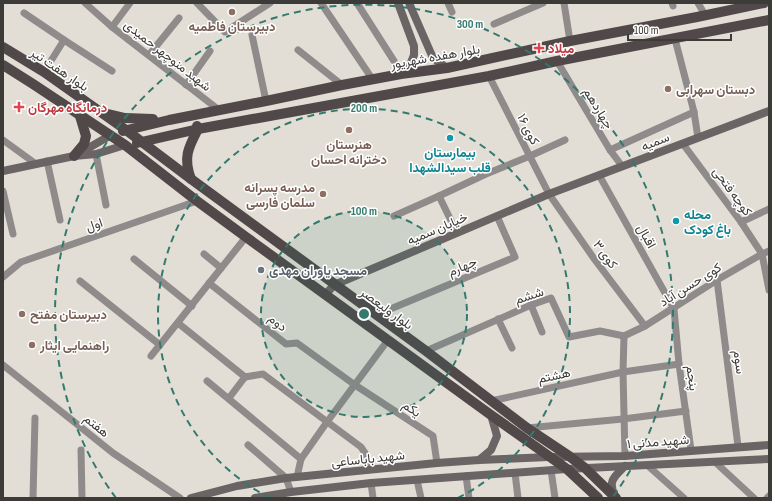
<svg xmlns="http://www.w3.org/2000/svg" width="772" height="501" font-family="'Sofia Sans Condensed',Vazirmatn,sans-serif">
	<rect width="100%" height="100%" fill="#e2ded5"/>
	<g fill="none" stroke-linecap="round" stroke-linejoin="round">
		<g stroke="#908b8b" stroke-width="7">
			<polyline points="85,3 112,27 219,110"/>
			<polyline points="197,3 225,32 270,3"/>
			<polyline points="321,3 373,80"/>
			<polyline points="357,3 394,61"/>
			<polyline points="448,3 452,12"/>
			<polyline points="564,3 570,41"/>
			<polyline points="672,3 673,6"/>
			<polyline points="698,3 705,15"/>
			<polyline points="24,13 64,40"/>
			<polyline points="494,24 543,3"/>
			<polyline points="112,27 130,3"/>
			<polyline points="252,35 266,101"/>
			<polyline points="675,39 694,112 698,138"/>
			<polyline points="298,50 342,85"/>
			<polyline points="149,55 179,18"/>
			<polyline points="557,61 610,150 622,166"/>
			<polyline points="44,72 64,40 112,71"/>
			<polyline points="489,76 549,194 595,260 645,326"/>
			<polyline points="186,85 210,51"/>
			<polyline points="3,140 36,164"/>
			<polyline points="683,144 741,222 762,254 769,290"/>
			<polyline points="610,150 694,112"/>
			<polyline points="96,154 106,205"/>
			<polyline points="47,161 60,220"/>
			<polyline points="599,175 674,309 679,364 691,450"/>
			<polyline points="3,191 13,234"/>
			<polyline points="394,216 439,196"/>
			<polyline points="741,222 769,209"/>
			<polyline points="457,233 439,196 486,174 530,156 565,140"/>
			<polyline points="204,254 221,268"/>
			<polyline points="134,259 192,306"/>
			<polyline points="3,277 21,262 197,201"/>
			<polyline points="717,280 738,446"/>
			<polyline points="80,281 160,345"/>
			<polyline points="209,283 286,344 297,343 355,385 433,436 437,463"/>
			<polyline points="531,305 542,332"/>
			<polyline points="376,315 515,257 497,216"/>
			<polyline points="498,319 512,348"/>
			<polyline points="178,323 245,377"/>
			<polyline points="624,336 645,326 717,280 762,254 769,251"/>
			<polyline points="624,336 623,372 625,456"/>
			<polyline points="426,351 531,305 551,298 569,337 600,331 624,336"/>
			<polyline points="151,356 246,237"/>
			<polyline points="3,365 113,453 180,498"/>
			<polyline points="245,377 263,374 361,447 365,453 367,470"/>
			<polyline points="207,381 301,459"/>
			<polyline points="229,398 245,377"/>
			<polyline points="491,401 623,372 679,364"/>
			<polyline points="527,428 623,419 686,411"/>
			<polyline points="248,445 286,478 291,492"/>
			<polyline points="81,450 82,498"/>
			<polyline points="715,462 754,498"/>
			<polyline points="647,465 684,498"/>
			<polyline points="551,470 555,498"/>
			<polyline points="515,473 518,498"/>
			<polyline points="466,476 469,498"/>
			<polyline points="297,477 301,459 327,422 388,340"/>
			<polyline points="417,480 421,498"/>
			<polyline points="371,483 373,498"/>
			<polyline points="33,498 35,418"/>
			<polyline points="767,498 769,496"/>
		</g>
		<g stroke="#6a6464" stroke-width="8">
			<polyline points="398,3 414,46 414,55 410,65 401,74"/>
			<polyline points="409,3 433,58 447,68"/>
			<polyline points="78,154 111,135"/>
			<polyline points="3,171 74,156 96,154 125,145"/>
			<polyline points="325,295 334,285 549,194 769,111"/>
			<polyline points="479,460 491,450 497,436 491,415"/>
			<path d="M 615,496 C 607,481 615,476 625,466"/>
			<polyline points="191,498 237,486 286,478 437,463 479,460 549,457 625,456 769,445"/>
			<polyline points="255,498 291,492 371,483 567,469 769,459"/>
		</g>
		<g stroke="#504849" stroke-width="10">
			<polyline points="3,47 44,72 126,130 191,179 426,351 527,428 569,456 585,468 616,498"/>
			<polyline points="3,65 33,84 125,145 197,201 246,237 491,415 567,469 598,498"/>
			<polyline points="108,114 125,118 153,119"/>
			<polyline points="123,131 169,120 266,101 342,85 401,74 447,68 570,41 697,17 764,3"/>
			<polyline points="137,143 198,129 489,76 557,61 769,20"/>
			<polyline points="74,156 84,144 86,136 80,116"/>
			<path d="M 191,179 C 183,158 188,148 198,129 L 197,126"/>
		</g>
	</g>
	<circle cx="364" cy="314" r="103" fill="#34796d" fill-opacity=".12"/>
	<g fill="none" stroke="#34796d" stroke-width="2" stroke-dasharray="7 5">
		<circle cx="364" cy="314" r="103"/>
		<path d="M270 498A206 206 0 1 1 458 498"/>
		<path d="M116 498A309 309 0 1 1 612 498"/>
	</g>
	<g fill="#8d6e63" stroke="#fff" stroke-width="1.5">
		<circle cx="232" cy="12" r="4"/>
		<circle cx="668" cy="89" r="4"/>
		<circle cx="349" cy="130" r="4"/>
		<circle cx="323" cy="194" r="4"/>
		<circle cx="22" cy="314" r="4"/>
		<circle cx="32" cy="345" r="4"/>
	</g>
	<g fill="#e0444e" stroke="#fff" stroke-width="1.5">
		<path d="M537 42h4v4h4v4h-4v4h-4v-4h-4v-4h4z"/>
		<path d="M17 101h4v4h4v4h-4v4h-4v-4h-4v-4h4z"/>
	</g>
	<g fill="#0f9aa8" stroke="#fff" stroke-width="1.5">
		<circle cx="450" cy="138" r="4"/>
		<circle cx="676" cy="221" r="4"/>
	</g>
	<circle fill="#6b7280" stroke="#fff" stroke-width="1.5" cx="261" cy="270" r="4"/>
	<g text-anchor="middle" stroke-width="3" stroke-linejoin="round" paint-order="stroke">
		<g font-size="13" font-weight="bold" fill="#785e54" stroke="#fff" text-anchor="start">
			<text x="232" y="31" text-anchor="middle">دبیرستان فاطمیه</text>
			<text x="676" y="94">دبستان سهرابی</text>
			<text x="349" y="149" text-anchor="middle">هنرستان<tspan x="349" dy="15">دخترانه احسان</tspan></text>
			<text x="315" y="192" text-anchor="end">مدرسه پسرانه<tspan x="315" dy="15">سلمان فارسی</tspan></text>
			<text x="30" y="319">دبیرستان مفتح</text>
			<text x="40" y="350">راهنمایی ایثار</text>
		</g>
		<g font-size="13" font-weight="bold" fill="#be3a42" stroke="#fff" text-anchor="start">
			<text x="548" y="53">میلاد</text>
			<text x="28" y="112">درمانگاه مهرگان</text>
		</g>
		<g font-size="13" fill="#3d3b38" stroke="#fff">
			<text transform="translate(168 55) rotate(38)" y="5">شهبد منوچهر حمیدی</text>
			<text transform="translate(435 56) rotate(-10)" y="5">بلوار هفده شهریور</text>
			<text transform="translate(60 69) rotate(34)" y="5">بلوار هفت تیر</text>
			<text transform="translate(599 108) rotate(59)" y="5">چهاردهم</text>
			<text transform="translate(529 129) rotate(63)" y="5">کوی ۱۶</text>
			<text transform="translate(655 141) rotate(-21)" y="5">سمیه</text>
			<text transform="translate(733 191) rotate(54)" y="5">کوچه فتحی</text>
			<text transform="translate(94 224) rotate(-19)" y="5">اول</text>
			<text transform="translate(437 228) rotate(-23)" y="5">خیابان سمیه</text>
			<text transform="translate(647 236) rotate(61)" y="5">اقبال</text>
			<text transform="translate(606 254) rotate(54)" y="5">کوی ۳</text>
			<text transform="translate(462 266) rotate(-23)" y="5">چهارم</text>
			<text transform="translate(690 284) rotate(-32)" y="5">کوی حسن آباد</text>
			<text transform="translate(529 295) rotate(-18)" y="5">ششم</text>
			<text transform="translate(387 308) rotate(36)" y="5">بلوار ولیعصر</text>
			<text transform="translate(278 322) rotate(38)" y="5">دوم</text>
			<text transform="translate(740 362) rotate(83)" y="5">سوم</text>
			<text transform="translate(554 375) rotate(-12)" y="5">هشتم</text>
			<text transform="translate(693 378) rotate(82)" y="5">پنجم</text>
			<text transform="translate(412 408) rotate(33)" y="5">یکم</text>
			<text transform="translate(97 425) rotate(39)" y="5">هفتم</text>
			<text transform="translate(658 441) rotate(-4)" y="5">شهید مدنی ۱</text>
			<text transform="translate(368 458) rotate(-6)" y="5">شهید باباساعی</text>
		</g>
		<g font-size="13" font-weight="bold" fill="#0d838f" stroke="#fff">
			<text x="450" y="157">بیمارستان<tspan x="450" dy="15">قلب سیدالشهدا</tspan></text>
			<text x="684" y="219" text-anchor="start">محله<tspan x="684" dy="15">باغ کودک</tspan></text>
		</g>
		<g font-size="13" font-weight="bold" fill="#5b616d" stroke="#fff" text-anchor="start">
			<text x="269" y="275">مسجد یاوران مهدی</text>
		</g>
	</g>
	<circle cx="364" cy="314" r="6" fill="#34796d" stroke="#fff" stroke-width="2"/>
	<g font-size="12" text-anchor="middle" font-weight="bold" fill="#34796d" stroke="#fff" stroke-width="3" stroke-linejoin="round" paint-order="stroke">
		<text x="470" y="28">300 m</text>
		<text x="364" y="112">200 m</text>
		<text x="364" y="215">100 m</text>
	</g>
	<rect width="772" height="501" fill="none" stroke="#3d3b38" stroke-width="8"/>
	<path d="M628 34v6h103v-6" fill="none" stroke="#3d3b38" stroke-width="2"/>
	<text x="634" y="34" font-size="12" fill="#3d3b38" stroke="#ffffff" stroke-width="3" paint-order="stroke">100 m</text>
</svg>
